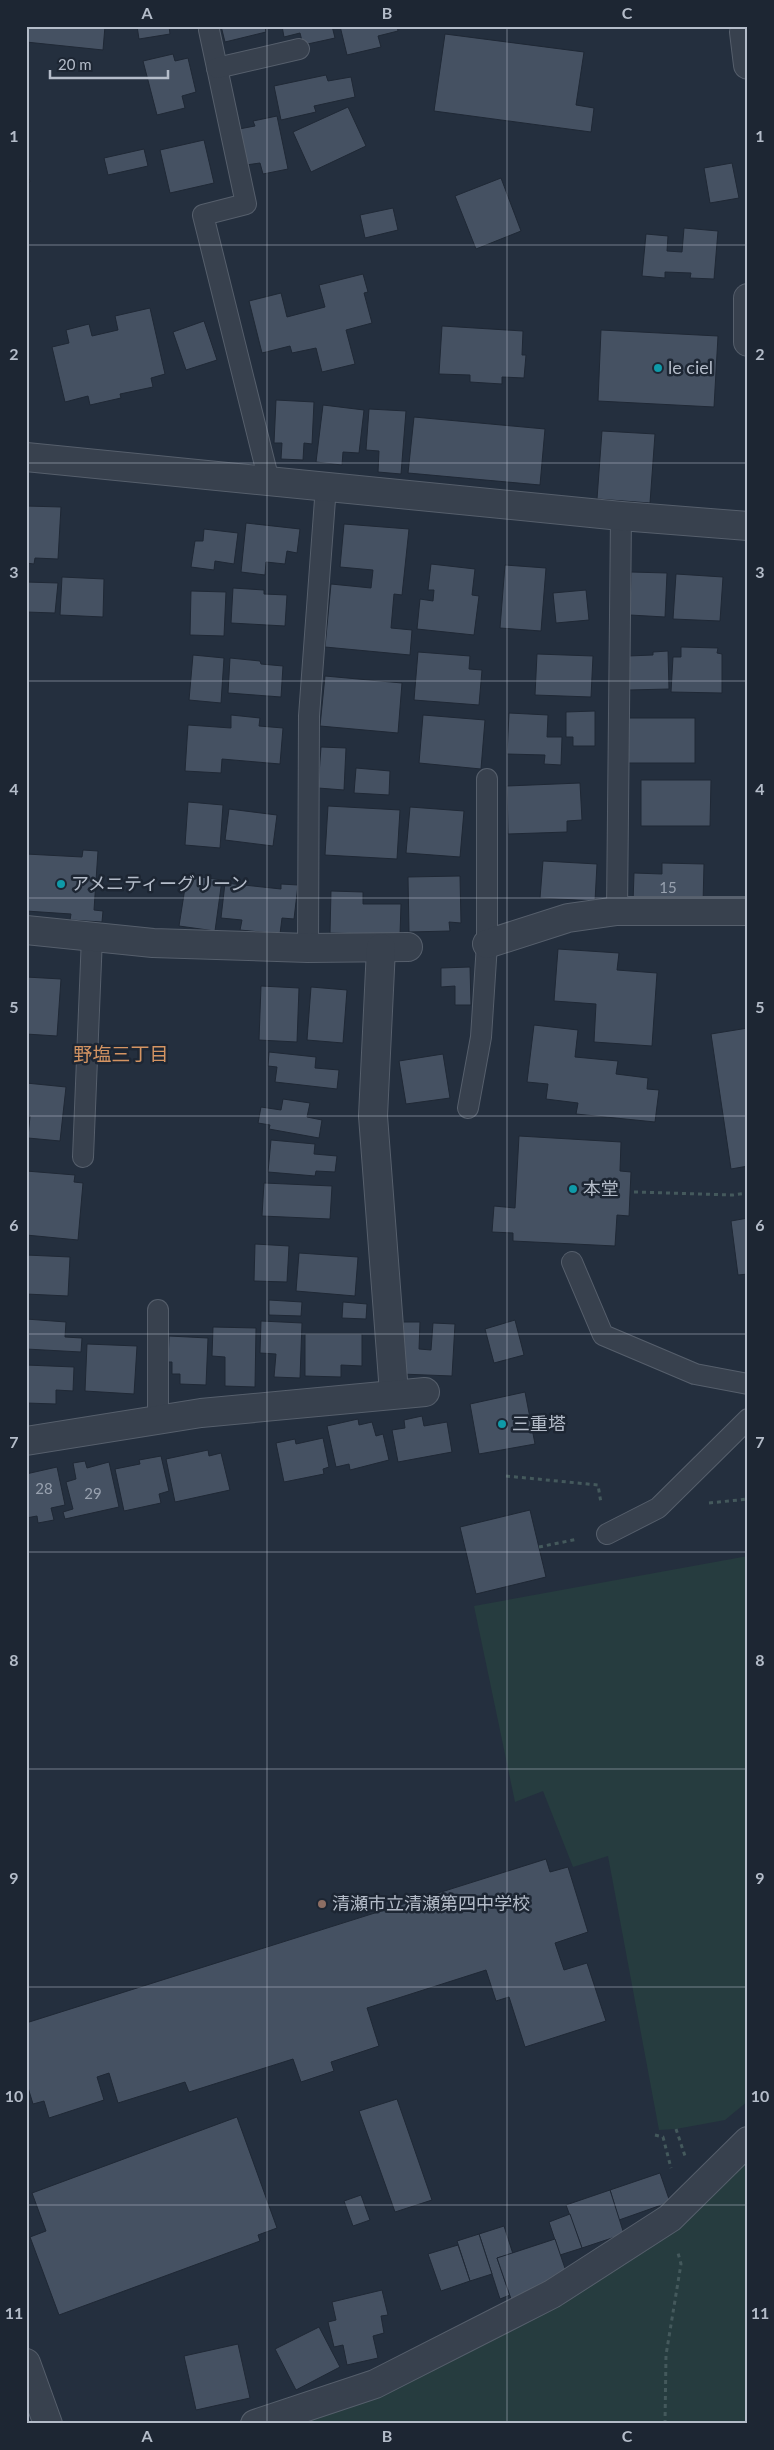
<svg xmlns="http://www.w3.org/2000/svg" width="774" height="2450" font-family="Lato,'Noto Sans JP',sans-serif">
	<rect width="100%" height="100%" fill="#242f3e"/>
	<g fill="#263c3f">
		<polygon points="748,1556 748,2101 725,2120 676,2129 659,2130 608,1856 573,1867 543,1791 515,1802 474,1606"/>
		<polygon points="748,2141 748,2424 255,2424 552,2294"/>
	</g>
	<g fill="#455162" stroke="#1f2835">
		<polygon points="26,26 105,26 103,50 26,42"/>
		<polygon points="137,26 169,26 170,34 139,39"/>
		<polygon points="221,26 265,26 266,32 225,42"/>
		<polygon points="282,26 332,26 335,38 303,45 300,33 284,37"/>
		<polygon points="340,26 397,26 398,31 378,36 381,47 347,55"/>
		<polygon points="445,34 584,52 576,105 594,108 591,132 434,111"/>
		<polygon points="173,54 175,61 188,58 196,92 182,96 185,108 157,115 143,61"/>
		<polygon points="326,75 328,81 351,77 355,97 314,106 316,112 281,120 274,86"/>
		<polygon points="348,107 366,146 311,172 293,132"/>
		<polygon points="277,116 288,169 263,174 260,163 246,165 239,129 255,126 253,121"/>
		<polygon points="204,140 214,183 170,193 160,150"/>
		<polygon points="144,149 148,166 108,175 104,158"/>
		<polygon points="26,163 30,182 26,182"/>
		<polygon points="732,163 739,198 710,203 704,168"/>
		<polygon points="501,178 521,231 476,249 455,196"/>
		<polygon points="393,208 398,230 365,238 360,215"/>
		<polygon points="684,228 718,231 714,279 690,278 691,273 665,272 665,278 642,276 646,234 668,236 667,251 682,252"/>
		<polygon points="363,274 368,292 364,293 372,323 346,330 355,364 322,372 316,348 292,353 290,346 262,353 249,301 281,293 287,317 325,307 319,285"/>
		<polygon points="150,308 165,374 151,378 153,387 120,394 121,398 90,405 88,396 65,402 52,347 69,343 66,330 89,324 92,336 118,330 115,316"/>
		<polygon points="204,321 217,360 186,370 173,332"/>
		<polygon points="442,326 523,331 522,355 526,355 524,378 502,377 502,384 470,382 470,375 439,374"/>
		<polygon points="601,330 718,336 714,407 598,401"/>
		<polygon points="276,400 314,402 312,444 304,443 303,460 281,459 282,443 274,443"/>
		<polygon points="323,405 364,410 359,453 343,452 342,465 316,462"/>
		<polygon points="369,409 406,411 401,474 378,472 379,451 366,450"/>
		<polygon points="414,417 545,429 540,485 408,473"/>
		<polygon points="602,431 655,434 650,503 597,499"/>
		<polygon points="26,506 61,507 58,559 35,558 34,564 26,563"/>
		<polygon points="246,523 300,529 297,553 287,551 285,564 266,562 265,575 241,572"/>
		<polygon points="344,524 409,529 402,595 394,594 391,628 412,630 410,655 325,647 331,584 371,588 373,570 340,567"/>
		<polygon points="204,529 238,533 234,564 215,561 214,570 191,567 195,541 203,541"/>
		<polygon points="431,564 475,569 472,595 479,596 474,635 417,629 420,599 433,601 434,590 428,590"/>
		<polygon points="505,565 546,568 541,631 500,628"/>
		<polygon points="631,572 667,573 665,617 630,615"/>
		<polygon points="676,574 723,577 720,621 673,619"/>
		<polygon points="62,577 104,579 103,617 60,615"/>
		<polygon points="26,582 58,583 55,613 26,612"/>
		<polygon points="233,588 264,590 264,594 287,595 285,626 231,623"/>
		<polygon points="586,590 589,620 556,623 553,593"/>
		<polygon points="191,591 226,592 224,636 190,635"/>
		<polygon points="681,647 718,648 717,653 722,654 722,693 671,692 673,657 681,657"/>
		<polygon points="668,651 669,689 629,690 628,656 653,655 653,652"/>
		<polygon points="418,652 470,656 469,669 482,670 479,705 414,700"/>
		<polygon points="537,654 593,656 591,697 535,695"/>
		<polygon points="193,655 224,658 221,703 189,700"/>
		<polygon points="230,658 260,661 261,664 283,666 281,697 228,693"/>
		<polygon points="325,676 402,683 398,733 320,726"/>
		<polygon points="595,711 595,746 573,746 573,737 566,737 566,712"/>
		<polygon points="509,713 548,715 547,737 562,737 561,765 544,764 545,755 507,754"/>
		<polygon points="231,715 260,718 259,726 283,728 280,764 222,759 221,773 185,771 188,725 231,728"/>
		<polygon points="423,715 485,720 481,769 419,763"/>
		<rect x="627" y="718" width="68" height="45"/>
		<polygon points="321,747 346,748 344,790 318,788"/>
		<polygon points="356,768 390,771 389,795 354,793"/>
		<polygon points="641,780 711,780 710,826 641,826"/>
		<polygon points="580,783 582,820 567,821 567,832 508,834 507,786"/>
		<polygon points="188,802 223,805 220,848 185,845"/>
		<polygon points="328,806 400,810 397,859 325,855"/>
		<polygon points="410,807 464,811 460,857 406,853"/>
		<polygon points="229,809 277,815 273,846 225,840"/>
		<polygon points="83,850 98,851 94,910 103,911 102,922 70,920 71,914 26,911 26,854 82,857"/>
		<polygon points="543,861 597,864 595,901 540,898"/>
		<polygon points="662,863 704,864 703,904 633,903 634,873 662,874"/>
		<polygon points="187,875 222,880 215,931 179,926"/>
		<polygon points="460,876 461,923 449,922 450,931 409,932 408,877"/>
		<polygon points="225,883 281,889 281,884 298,885 294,919 282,918 280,934 240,930 242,920 221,918"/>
		<polygon points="331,891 363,892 363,904 401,904 400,935 330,933"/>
		<polygon points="558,949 619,953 617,970 657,973 652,1046 594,1042 596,1004 554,1001"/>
		<polygon points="470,967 471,1005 455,1005 455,986 441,987 441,968"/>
		<polygon points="26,977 61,979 57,1036 26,1034"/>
		<polygon points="261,986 299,988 297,1042 259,1040"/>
		<polygon points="311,987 347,990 343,1043 307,1040"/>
		<polygon points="534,1025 578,1030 575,1057 618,1061 616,1074 648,1078 647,1089 659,1090 655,1122 576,1114 578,1103 546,1099 548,1084 527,1082"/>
		<polygon points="748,1028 748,1166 731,1169 711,1034"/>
		<polygon points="269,1052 316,1057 315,1068 339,1070 337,1089 275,1082 277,1067 268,1066"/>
		<polygon points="443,1054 450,1098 406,1104 399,1061"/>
		<polygon points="26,1083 66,1087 60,1141 28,1138 30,1116 26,1115"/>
		<polygon points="283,1099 310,1103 307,1117 322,1120 319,1138 269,1129 270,1125 258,1123 261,1107 281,1110"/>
		<polygon points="519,1136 621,1142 620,1171 631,1172 629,1216 617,1215 615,1246 513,1241 513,1233 492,1232 494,1206 515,1208"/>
		<polygon points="271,1140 315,1144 314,1154 337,1156 335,1172 316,1171 315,1176 268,1172"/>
		<polygon points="26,1171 75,1175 74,1182 83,1183 78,1240 26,1235"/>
		<polygon points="264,1183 332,1186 330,1219 262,1216"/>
		<polygon points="748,1218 748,1274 738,1275 731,1221"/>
		<polygon points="255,1244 289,1246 287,1282 254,1281"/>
		<polygon points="299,1253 358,1257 355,1296 296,1291"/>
		<polygon points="26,1255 70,1257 68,1296 26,1294"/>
		<polygon points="269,1300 302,1302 301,1316 269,1315"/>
		<polygon points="343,1302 367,1304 366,1319 342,1318"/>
		<polygon points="26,1319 66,1322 65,1337 82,1338 81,1352 26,1349"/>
		<polygon points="515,1320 524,1355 494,1363 485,1329"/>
		<polygon points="261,1321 302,1323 300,1378 274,1377 276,1354 260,1353"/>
		<polygon points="403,1322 420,1322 419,1349 431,1350 433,1323 455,1324 452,1376 401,1374"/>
		<polygon points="213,1327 256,1328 255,1387 225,1386 225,1357 212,1356"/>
		<polygon points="305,1334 362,1334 362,1366 341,1365 341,1377 305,1376"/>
		<polygon points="169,1336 208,1338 206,1385 180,1384 180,1374 172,1374 172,1362 168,1362"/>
		<polygon points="87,1344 137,1346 134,1394 85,1391"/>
		<polygon points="26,1365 74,1367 73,1391 56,1390 56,1404 26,1403"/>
		<polygon points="525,1392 535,1444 479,1454 470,1404"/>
		<polygon points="422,1416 424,1426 447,1422 452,1452 398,1462 392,1430 405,1428 404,1420"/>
		<polygon points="358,1419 359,1425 372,1422 376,1436 383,1434 389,1460 350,1470 349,1464 336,1467 327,1426"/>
		<polygon points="323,1438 329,1467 323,1469 324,1474 284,1482 276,1443 295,1439 296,1444"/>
		<polygon points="208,1450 209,1456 221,1453 230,1490 175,1502 166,1459"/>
		<polygon points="161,1456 169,1491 159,1494 161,1503 124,1511 115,1469 140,1464 139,1460"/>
		<polygon points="85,1461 87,1468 109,1462 119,1507 65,1519 63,1512 73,1509 66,1482 76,1479 73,1463"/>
		<polygon points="57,1467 65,1505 51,1508 54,1520 38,1523 37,1516 26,1518 26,1474"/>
		<polygon points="530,1510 546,1577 476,1594 460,1527"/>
		<polygon points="546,1859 550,1872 568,1867 588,1932 555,1943 564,1970 587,1963 606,2021 525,2047 509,1997 496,2001 486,1970 367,2008 379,2046 331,2062 334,2071 301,2082 293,2059 189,2092 185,2082 118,2103 109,2073 97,2077 104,2100 49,2118 44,2101 33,2104 26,2081 26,2023"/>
		<polygon points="397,2099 432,2200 395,2212 359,2111"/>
		<polygon points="237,2117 277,2228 258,2235 260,2241 59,2315 30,2237 46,2231 32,2193"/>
		<polygon points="660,2173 670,2202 619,2220 610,2190"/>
		<polygon points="610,2190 624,2234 582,2248 566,2205"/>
		<polygon points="361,2195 370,2220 353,2226 344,2201"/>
		<polygon points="570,2214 582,2248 560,2255 549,2222"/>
		<polygon points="504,2226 513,2254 497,2258 510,2295 500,2299 479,2234"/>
		<polygon points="479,2234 492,2274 470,2281 457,2241"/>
		<polygon points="555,2239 569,2280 511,2299 497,2258"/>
		<polygon points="458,2245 470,2281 441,2291 428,2254"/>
		<polygon points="382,2290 388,2315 381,2316 384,2333 373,2336 378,2358 347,2365 343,2345 334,2347 328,2322 336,2320 332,2302"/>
		<polygon points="319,2327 340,2367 296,2390 275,2349"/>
		<polygon points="238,2344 250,2398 196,2410 184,2356"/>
	</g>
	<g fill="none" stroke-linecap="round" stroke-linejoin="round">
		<defs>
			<g id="service">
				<polyline points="209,30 246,204 203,215 269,481"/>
				<polyline points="217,68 299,49"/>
				<polyline points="617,911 621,516"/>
				<polyline points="308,948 309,716 326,486"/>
				<polyline points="468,1108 481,1037 487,944 487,779"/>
				<polyline points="83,1157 92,937"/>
				<polyline points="572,1262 603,1335 695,1374 748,1384"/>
				<polyline points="158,1310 158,1420"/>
				<polyline points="607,1534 658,1508 748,1419"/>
			</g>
			<g id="minor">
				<polyline points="744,32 748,65"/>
				<polyline points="748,298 748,342"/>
				<polyline points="26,457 621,516 748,526"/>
				<polyline points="26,930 153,943 308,948 408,947"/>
				<polyline points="487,944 568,918 617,911 748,911"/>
				<polyline points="381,948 373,1116 394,1393"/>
				<polyline points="26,1441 201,1413 425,1392"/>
				<polyline points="26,2363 48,2424"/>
				<polyline points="255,2424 375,2384 552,2294 670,2218 748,2141"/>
			</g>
		</defs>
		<use href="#service" stroke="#565f6c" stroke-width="22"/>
		<use href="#minor" stroke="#565f6c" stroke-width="30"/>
		<g stroke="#44595c" stroke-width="3" stroke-dasharray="4 4" stroke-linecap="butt">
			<polyline points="634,1192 733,1195 748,1193"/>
			<polyline points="506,1476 598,1485 601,1503"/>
			<polyline points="709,1503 748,1499"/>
			<polyline points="539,1547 578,1539"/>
			<polyline points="676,2129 685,2156"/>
			<polyline points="655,2135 663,2137 671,2168"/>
			<polyline points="665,2424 666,2355 681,2264 678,2253"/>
		</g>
		<use href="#service" stroke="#38414e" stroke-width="20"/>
		<use href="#minor" stroke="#38414e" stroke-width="28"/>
	</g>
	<path fill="none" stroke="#b4bcc9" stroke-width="1" stroke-opacity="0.55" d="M 267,26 L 267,2424M 507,26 L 507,2424M 26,245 L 748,245M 26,463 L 748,463M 26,681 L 748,681M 26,898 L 748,898M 26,1116 L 748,1116M 26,1334 L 748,1334M 26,1552 L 748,1552M 26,1769 L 748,1769M 26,1987 L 748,1987M 26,2205 L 748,2205"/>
	<g fill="#0f9aa8" stroke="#1d2633" stroke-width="2">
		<circle cx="658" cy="368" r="5"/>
		<circle cx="61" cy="884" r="5"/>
		<circle cx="573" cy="1189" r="5"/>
		<circle cx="502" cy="1424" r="5"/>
	</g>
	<circle fill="#8d6e63" stroke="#1d2633" stroke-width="2" cx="322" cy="1904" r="5"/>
	<g text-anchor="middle" stroke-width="5" stroke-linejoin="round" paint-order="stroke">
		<g font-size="15" fill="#98a1af">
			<text x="668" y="893">15</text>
			<text x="44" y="1494">28</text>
			<text x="93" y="1499">29</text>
		</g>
		<g font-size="18" fill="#b4bcc9" stroke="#1d2633" text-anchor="start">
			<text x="668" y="374">le ciel</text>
			<text x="71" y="890">アメニティーグリーン</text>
			<text x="583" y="1195">本堂</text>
			<text x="512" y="1430">三重塔</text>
			<text x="332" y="1910">清瀬市立清瀬第四中学校</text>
		</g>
		<g font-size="19" fill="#d59563" stroke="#1d2633">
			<text x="121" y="1061">野塩三丁目</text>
		</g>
	</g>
	<rect width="774" height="2450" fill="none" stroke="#1d2633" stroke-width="55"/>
	<path d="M50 70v8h118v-8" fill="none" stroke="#b4bcc9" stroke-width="2.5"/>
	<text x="58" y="70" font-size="15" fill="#b4bcc9" stroke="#1d2633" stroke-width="4" paint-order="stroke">20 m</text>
	<rect x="28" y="28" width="718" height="2394" fill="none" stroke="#b4bcc9" stroke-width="2"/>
	<g font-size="16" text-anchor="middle" font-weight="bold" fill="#b4bcc9">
		<text x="147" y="19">A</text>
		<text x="387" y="19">B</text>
		<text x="627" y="19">C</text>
		<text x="14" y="142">1</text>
		<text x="760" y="142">1</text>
		<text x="14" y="360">2</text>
		<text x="760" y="360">2</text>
		<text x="14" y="578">3</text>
		<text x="760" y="578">3</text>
		<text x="14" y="795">4</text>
		<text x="760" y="795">4</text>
		<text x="14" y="1013">5</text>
		<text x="760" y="1013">5</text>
		<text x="14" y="1231">6</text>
		<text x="760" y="1231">6</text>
		<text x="14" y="1448">7</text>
		<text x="760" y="1448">7</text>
		<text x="14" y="1666">8</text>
		<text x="760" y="1666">8</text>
		<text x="14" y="1884">9</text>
		<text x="760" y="1884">9</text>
		<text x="14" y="2102">10</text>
		<text x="760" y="2102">10</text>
		<text x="14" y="2319">11</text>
		<text x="760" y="2319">11</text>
		<text x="147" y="2442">A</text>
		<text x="387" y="2442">B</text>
		<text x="627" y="2442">C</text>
	</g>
</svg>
